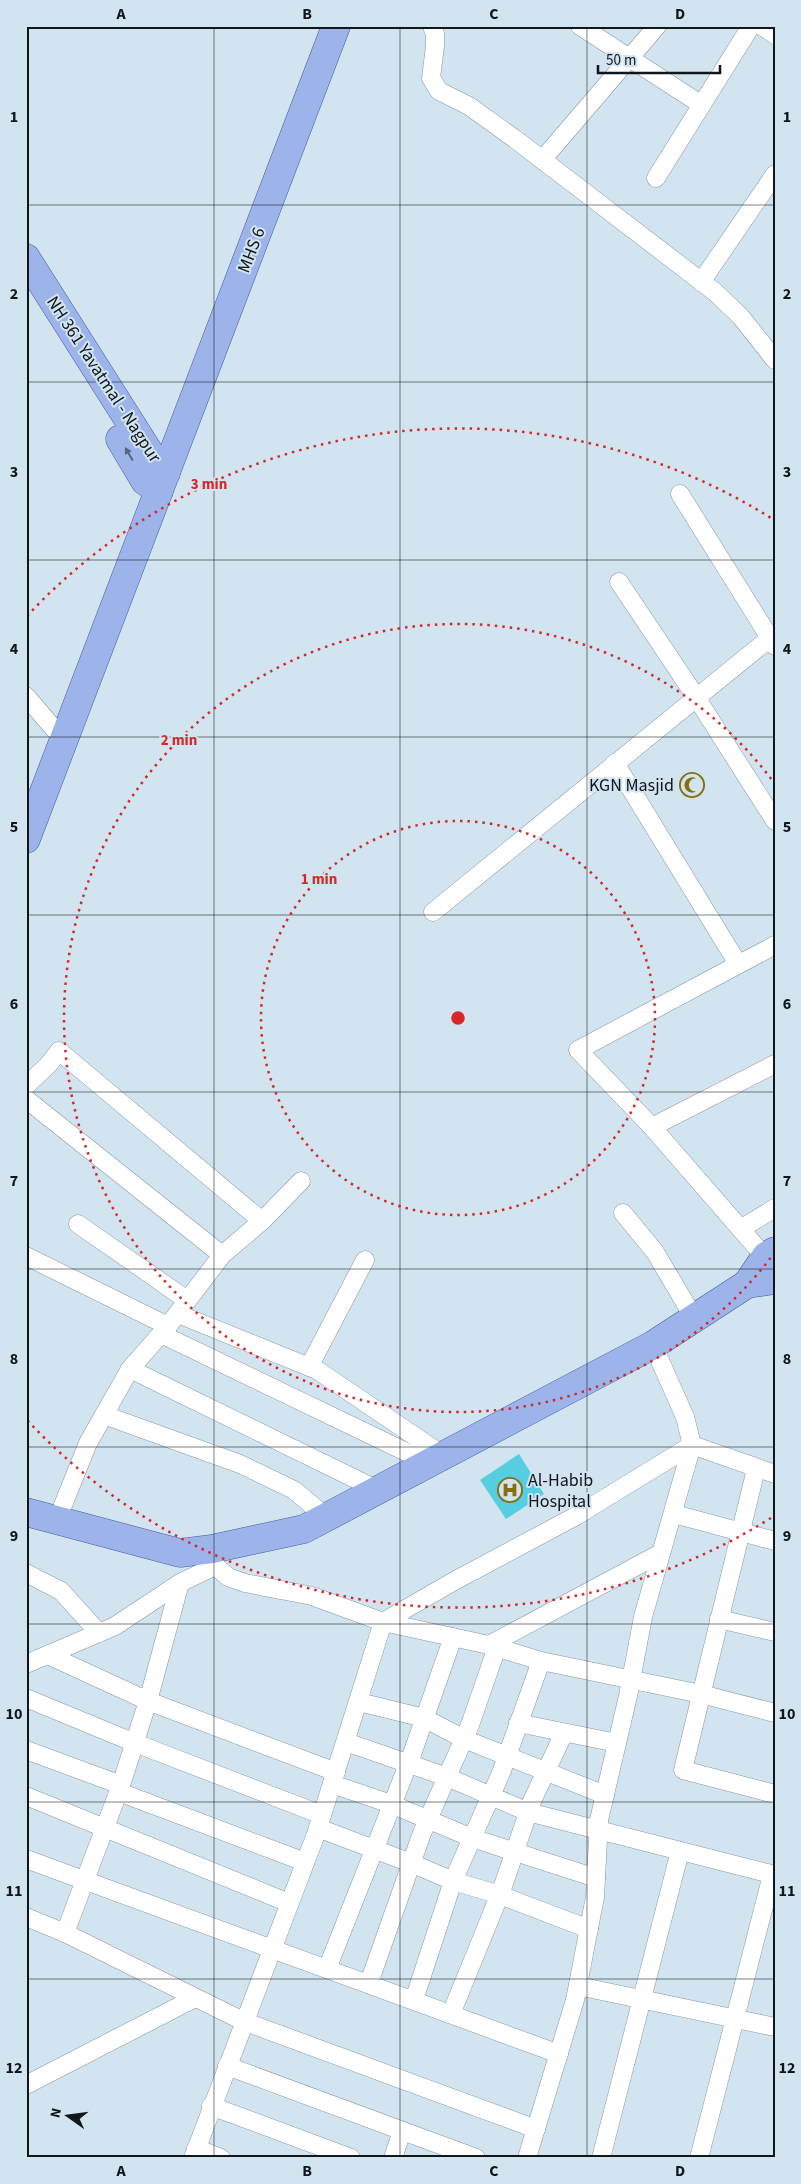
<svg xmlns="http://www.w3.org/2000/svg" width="801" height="2184" font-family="'Source Sans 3',sans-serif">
	<rect width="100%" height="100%" fill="#d2e4f0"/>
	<polygon fill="#55cee1" points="519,1454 544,1494 506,1519 480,1480"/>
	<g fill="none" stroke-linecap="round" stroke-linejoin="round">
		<defs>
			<g id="minor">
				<polyline points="432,26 435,34 435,46 431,78 439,91 469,106 515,139 715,292 741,317 775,360"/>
				<polyline points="580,26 702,105"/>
				<polyline points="762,26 775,35"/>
				<polyline points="542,160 657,26"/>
				<polyline points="656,178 751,26"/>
				<polyline points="701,282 775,174"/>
				<polyline points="680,494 775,646"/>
				<polyline points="619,582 696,697 775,821"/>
				<polyline points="26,696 54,729"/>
				<polyline points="615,763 738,964"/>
				<polyline points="433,912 775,634"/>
				<polyline points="26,1086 49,1064 59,1051 262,1221"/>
				<polyline points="26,1099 222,1255"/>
				<polyline points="652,1127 775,1064"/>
				<polyline points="623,1213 655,1252 694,1318"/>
				<polyline points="78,1224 187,1300"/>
				<polyline points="742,1228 775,1208"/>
				<polyline points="26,1256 168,1326"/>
				<polyline points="771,1264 652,1127 578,1050 775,945"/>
				<polyline points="178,1314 317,1370 444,1456"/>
				<polyline points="161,1334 429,1463"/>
				<polyline points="309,1367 365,1260"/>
				<polyline points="130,1369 378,1490"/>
				<polyline points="104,1415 240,1464 294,1490 326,1517"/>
				<polyline points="756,1469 683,1770 775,1794"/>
				<polyline points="674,1514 775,1541"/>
				<polyline points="57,1520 88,1443 130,1369 168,1326 222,1255 262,1221 301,1181"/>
				<polyline points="199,1551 228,1577 245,1583 312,1596 383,1622 489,1645 541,1661 701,1694 775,1713"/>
				<polyline points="26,1573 61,1591 99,1633"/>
				<polyline points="719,1619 775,1632"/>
				<polyline points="489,1645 661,1553"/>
				<polyline points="48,1655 148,1701 336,1772"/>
				<polyline points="26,1664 115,1626 180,1583 215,1566"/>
				<polyline points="26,1698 135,1743 322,1815"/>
				<polyline points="359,1702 424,1718 464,1739 605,1795"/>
				<polyline points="518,1723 617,1743"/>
				<polyline points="346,1742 447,1777 528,1812 775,1875"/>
				<polyline points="26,1750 121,1785"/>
				<polyline points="332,1784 391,1804 472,1838 596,1878"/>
				<polyline points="119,1792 305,1862"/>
				<polyline points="26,1796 289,1903"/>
				<polyline points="318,1828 411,1863 453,1881 500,1895 589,1929"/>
				<polyline points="26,1859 559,2054"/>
				<polyline points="26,1917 65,1933 243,2021 536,2129"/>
				<polyline points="65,1933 121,1785 148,1701 180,1583"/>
				<polyline points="327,1969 411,1757 453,1637"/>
				<polyline points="369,1983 422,1833 470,1725 497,1647"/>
				<polyline points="578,1986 775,2027"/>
				<polyline points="414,2000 453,1881 501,1773 541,1661"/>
				<polyline points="451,2014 502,1889 532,1801 564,1733"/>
				<polyline points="227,2066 476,2158"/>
				<polyline points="26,2085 195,1998"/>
				<polyline points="211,2106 351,2158"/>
				<polyline points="196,2148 221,2158"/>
				<polyline points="193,2158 316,1834 383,1622 456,1580 576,1516 692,1445 775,1474"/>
				<polyline points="393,2158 402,2131"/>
				<polyline points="527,2158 575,2000 595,1897 599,1820 628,1696 643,1617 692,1445 685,1417 653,1345"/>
				<polyline points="601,2158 680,1851"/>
				<polyline points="699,2158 772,1875"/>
			</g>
			<g id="primary">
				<polyline points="26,258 154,460 166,473"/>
				<polyline points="120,439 145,481 159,491"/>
				<polyline points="26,839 336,26"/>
				<polyline points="747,1284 766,1256 775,1251"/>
				<polyline points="26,1512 180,1553 212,1549 304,1529 653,1345 747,1284 775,1280"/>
			</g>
		</defs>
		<use href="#minor" stroke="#8898a3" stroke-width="19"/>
		<use href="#primary" stroke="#415c99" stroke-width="29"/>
		<use href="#minor" stroke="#fff" stroke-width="18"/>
		<use href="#primary" stroke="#9db4eb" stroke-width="28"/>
	</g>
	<defs><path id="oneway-solid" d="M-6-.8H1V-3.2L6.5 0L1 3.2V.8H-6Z" transform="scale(1.25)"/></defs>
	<use fill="#566582" href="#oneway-solid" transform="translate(129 454) rotate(-120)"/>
	<path fill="none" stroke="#10161a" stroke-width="1" stroke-opacity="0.55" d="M 214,26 L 214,2158M 400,26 L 400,2158M 587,26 L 587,2158M 26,205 L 775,205M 26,382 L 775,382M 26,560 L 775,560M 26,737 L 775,737M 26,915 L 775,915M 26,1092 L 775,1092M 26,1269 L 775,1269M 26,1447 L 775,1447M 26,1624 L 775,1624M 26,1802 L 775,1802M 26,1979 L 775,1979"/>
	<g fill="none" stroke="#d62828" stroke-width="2.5" stroke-dasharray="2.5 5">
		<circle cx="458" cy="1018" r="197"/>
		<path d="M775 1252A394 394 0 1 1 775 784"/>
		<path d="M771 1518A590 590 0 0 1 27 1420M27 616A590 590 0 0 1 771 518"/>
	</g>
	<defs>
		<symbol id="mosque-ring" viewBox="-11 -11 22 22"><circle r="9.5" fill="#d2e4f0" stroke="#857010" stroke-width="1.5"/><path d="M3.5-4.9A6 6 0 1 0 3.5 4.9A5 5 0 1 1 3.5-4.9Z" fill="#857010"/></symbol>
		<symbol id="hospital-ring" viewBox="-11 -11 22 22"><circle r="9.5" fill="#d2e4f0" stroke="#857010" stroke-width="1.5"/><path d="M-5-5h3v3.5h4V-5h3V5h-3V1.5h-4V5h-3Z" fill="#857010"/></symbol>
	</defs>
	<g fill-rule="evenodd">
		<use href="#mosque-ring" x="678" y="771" width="28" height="28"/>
		<use href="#hospital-ring" x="496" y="1476" width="28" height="28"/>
	</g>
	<g text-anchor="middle" stroke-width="4" stroke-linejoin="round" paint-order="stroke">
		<g font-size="18" fill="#10161a" stroke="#d2e4f0">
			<text transform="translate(251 250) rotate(-69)" y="6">MHS 6</text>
			<text transform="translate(104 379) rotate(57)" y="6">NH 361 Yavatmal - Nagpur</text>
		</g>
		<g font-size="18" fill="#10161a" stroke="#d2e4f0" text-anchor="end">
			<text x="674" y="791">KGN Masjid</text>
			<text x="528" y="1486" text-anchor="start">Al-Habib<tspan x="528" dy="21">Hospital</tspan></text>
		</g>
	</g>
	<circle cx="458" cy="1018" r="8" fill="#d62828" stroke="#d2e4f0" stroke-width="2.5"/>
	<g font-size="15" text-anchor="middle" font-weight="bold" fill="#d62828" stroke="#d2e4f0" stroke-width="4" stroke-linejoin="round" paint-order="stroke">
		<text x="209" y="489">3 min</text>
		<text x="179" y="745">2 min</text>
		<text x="319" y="884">1 min</text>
	</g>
	<rect width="801" height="2184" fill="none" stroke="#d2e4f0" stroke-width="55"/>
	<g transform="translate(68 2116) rotate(284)" stroke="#d2e4f0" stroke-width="4" paint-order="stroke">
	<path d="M0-4L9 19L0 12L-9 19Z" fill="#10161a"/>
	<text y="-8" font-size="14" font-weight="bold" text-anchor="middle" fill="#10161a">N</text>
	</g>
	<path d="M598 65v8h122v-8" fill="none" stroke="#10161a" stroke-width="2.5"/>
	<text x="606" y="65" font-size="15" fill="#10161a" stroke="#d2e4f0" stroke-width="4" paint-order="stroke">50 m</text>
	<rect x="28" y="28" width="746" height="2128" fill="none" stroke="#10161a" stroke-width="2"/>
	<g font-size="16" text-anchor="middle" font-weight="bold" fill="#10161a">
		<text x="121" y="19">A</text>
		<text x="307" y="19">B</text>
		<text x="494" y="19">C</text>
		<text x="680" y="19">D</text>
		<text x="14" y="122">1</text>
		<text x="787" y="122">1</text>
		<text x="14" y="299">2</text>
		<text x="787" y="299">2</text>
		<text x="14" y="477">3</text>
		<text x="787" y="477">3</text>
		<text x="14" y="654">4</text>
		<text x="787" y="654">4</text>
		<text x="14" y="832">5</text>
		<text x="787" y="832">5</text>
		<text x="14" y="1009">6</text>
		<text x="787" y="1009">6</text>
		<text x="14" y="1186">7</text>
		<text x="787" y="1186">7</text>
		<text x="14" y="1364">8</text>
		<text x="787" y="1364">8</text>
		<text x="14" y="1541">9</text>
		<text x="787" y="1541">9</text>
		<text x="14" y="1719">10</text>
		<text x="787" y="1719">10</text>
		<text x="14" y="1896">11</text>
		<text x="787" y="1896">11</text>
		<text x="14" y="2073">12</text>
		<text x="787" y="2073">12</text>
		<text x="121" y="2176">A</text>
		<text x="307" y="2176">B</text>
		<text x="494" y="2176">C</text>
		<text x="680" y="2176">D</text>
	</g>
</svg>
